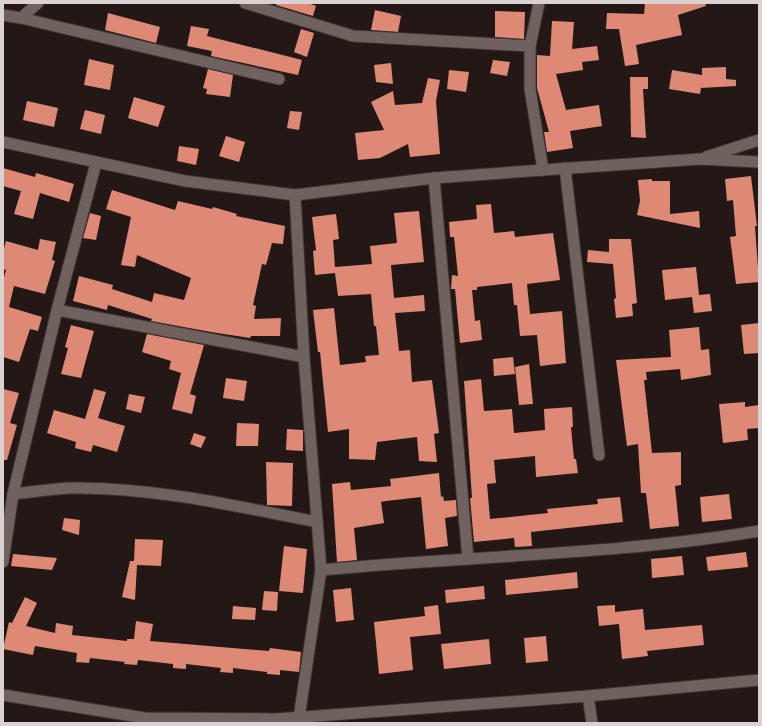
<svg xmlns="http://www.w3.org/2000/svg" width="762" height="726" font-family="Commissioner,sans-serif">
	<rect width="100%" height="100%" fill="#231815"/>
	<g fill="#de8975">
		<polygon points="276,3 308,3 316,6 313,16 276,5"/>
		<polygon points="645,3 705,3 706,6 678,15 682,35 636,45 639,64 625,66 619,29 606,29 607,13 644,14"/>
		<polygon points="375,10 401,16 398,32 371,30"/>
		<polygon points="495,11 525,12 524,39 495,37"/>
		<polygon points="108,13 160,27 156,43 105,30"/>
		<polygon points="552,21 574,22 572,49 597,46 599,60 582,62 583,70 556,74 566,110 599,105 602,126 570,131 573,148 547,152 544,132 549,132 537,88 537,55 550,56"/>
		<polygon points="191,26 209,29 207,36 302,60 298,75 211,56 212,51 187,46"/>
		<polygon points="301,29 314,33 307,57 294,52"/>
		<polygon points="89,59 114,65 110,90 84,85"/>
		<polygon points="493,60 510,62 507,76 490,73"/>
		<polygon points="391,63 393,84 376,82 374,65"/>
		<polygon points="726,67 726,79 736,80 736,86 701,88 700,94 669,89 672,70 702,75 702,68"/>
		<polygon points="208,69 233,75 230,97 206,94 207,89 203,88"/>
		<polygon points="449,70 469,72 466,92 447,89"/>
		<polygon points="630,77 648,77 648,89 643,89 646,138 631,137"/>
		<polygon points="428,78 440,80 436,101 440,154 410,157 408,144 380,158 358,160 355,133 384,130 371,102 393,91 395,105 422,103"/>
		<polygon points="134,97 165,106 158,127 128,118"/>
		<polygon points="27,101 58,108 54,127 23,120"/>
		<polygon points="85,110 105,115 101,134 80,129"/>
		<polygon points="290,111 302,112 299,130 287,128"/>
		<polygon points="226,136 245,142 239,162 219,156"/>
		<polygon points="179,146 199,149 196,165 177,161"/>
		<polygon points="3,168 35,177 36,173 74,184 69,202 40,193 33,219 14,214 21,191 3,186"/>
		<polygon points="751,176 757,226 755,226 759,282 736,284 730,237 736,236 733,200 727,201 725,179"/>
		<polygon points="652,179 652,181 670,181 670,214 699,211 700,228 637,215 640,201 638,180"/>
		<polygon points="112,190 175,210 178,201 212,209 213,207 237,214 236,216 285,226 283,244 272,243 266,265 262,264 253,305 256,306 254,319 281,318 280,336 251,336 250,338 211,332 151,321 152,319 108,305 107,310 73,301 79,276 113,285 112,289 152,302 154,293 184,300 191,278 137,255 135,267 121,265 131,217 106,209"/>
		<polygon points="491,204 494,233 514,231 515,237 553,233 560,280 527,284 530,314 562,311 566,363 540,366 537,335 520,336 517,305 514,305 512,283 477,287 477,290 472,290 475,321 480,320 482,340 460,343 455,289 451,289 452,275 458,276 454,237 450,237 449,222 477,219 476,205"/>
		<polygon points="419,211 424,262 391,265 394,298 424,295 425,311 395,313 399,351 410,350 412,382 432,380 439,433 434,434 437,462 419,461 417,437 377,442 375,460 349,459 349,429 328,432 320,352 318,352 313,310 334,308 340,365 366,362 365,356 379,355 376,326 374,326 371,294 338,296 335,273 315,275 313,251 316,250 312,217 336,214 339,239 333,240 335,267 372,264 370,246 397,243 394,213"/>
		<polygon points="90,213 101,216 96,240 83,238"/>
		<polygon points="40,239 56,242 52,260 55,261 45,294 14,286 9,307 42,317 38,331 30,329 19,362 3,357 3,281 6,270 3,269 3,252 6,241 38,250"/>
		<polygon points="609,239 631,239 637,303 632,304 633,316 616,318 614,299 616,298 613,264 587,262 588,250 609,252"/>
		<polygon points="696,267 699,295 710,294 712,311 694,313 692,297 665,300 662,270"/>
		<polygon points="759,323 759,353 744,354 741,325"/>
		<polygon points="71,325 94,331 81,378 61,374 68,348 65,347"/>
		<polygon points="699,327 701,350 709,349 711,375 681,380 680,369 646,372 647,380 644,380 652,453 681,452 681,485 675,486 679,526 650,529 646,493 641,493 638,444 627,446 616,360 671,357 669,330"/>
		<polygon points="147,334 204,345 190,394 196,396 192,414 172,409 181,373 169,369 171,361 142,352"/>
		<polygon points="513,357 515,374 494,376 493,359"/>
		<polygon points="529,364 533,404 519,405 515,367"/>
		<polygon points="226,378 247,381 244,401 223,398"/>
		<polygon points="481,379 484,411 512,409 514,433 545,430 544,409 572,407 573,427 571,427 574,459 576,459 578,473 536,477 535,456 494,460 496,483 487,484 490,519 548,513 547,509 598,504 597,499 620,497 623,522 531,532 532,546 515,547 514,538 474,542 470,498 472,498 464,381"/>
		<polygon points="3,389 19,393 10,423 17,425 7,460 3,460"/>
		<polygon points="94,389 106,392 98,418 125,426 117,452 93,445 91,452 75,448 76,442 47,433 54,410 85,419"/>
		<polygon points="129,394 145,397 141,413 126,409"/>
		<polygon points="745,402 745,407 759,405 759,428 747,429 748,440 723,443 719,404"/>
		<polygon points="237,423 259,424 258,446 236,446"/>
		<polygon points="287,429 303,430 303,451 286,450"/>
		<polygon points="194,433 206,437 201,448 190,444"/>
		<polygon points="266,462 293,463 292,506 267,505"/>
		<polygon points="439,473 441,497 443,496 444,501 456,500 457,516 445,518 448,546 426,549 421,497 386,501 381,502 384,523 354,528 357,560 337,562 332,484 350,482 351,490 391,486 390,479"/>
		<polygon points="729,494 732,519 702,522 700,497"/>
		<polygon points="64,518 80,520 79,535 62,530"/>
		<polygon points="135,539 163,540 161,566 137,565 135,600 122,597 130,561 134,561"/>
		<polygon points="284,546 307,549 303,593 279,591"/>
		<polygon points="746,552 748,567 708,571 706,557"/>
		<polygon points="13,554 57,558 52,570 11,566"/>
		<polygon points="682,556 684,575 652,578 651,559"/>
		<polygon points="577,572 578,588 506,595 505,580"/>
		<polygon points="484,586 485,599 446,603 445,590"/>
		<polygon points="351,588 354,620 336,622 333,590"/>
		<polygon points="264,591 278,592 277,611 262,610"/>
		<polygon points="25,597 37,603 26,626 55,633 56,623 73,626 72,635 127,641 127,639 134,639 136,621 153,624 150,641 269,651 270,648 301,652 299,672 280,670 280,675 267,674 267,672 233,668 233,673 220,672 221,668 186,664 186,669 173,668 173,664 138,660 137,665 124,664 125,662 90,658 89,663 76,662 77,653 35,646 33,655 3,649 9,622 12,623"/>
		<polygon points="438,605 441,634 410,637 413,670 379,674 374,622 425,616 424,607"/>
		<polygon points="615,605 615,612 643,609 645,630 702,625 704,645 647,651 648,656 622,659 619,624 599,626 597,606"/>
		<polygon points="233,606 256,608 255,620 232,619"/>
		<polygon points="546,636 548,661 526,663 524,638"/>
		<polygon points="489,639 491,664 444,669 441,644"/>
	</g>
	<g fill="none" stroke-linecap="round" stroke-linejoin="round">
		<defs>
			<g id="minor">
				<polyline points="245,3 353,36 530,46"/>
				<polyline points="539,3 530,46 530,89 543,170"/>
				<polyline points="3,15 21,18 279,79"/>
				<polyline points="21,18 38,3"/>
				<polyline points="3,142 185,181 295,195 434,178 543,170 700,159 759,162"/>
				<polyline points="706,157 759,140"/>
				<polyline points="565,168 599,455"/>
				<polyline points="434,178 468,559"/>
				<polyline points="295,195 304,357 321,570 299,718"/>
				<polyline points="57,310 304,357"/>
				<path d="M 13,494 C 32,492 51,489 70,488 C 153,487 236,506 317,522"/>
				<polyline points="3,562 13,494 57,310 96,163"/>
				<path d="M 321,570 C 467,556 614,555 759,531"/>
				<polyline points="588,696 592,723"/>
			</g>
			<polyline id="secondary" points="3,695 145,718 276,719 588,696 759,680"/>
		</defs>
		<use href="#minor" stroke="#3d3534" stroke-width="13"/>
		<use href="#secondary" stroke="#3d3534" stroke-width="13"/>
		<use href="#minor" stroke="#6f625e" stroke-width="11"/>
		<use href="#secondary" stroke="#6f625e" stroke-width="11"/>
	</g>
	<rect width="762" height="726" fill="none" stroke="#dad2d0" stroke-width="8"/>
</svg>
